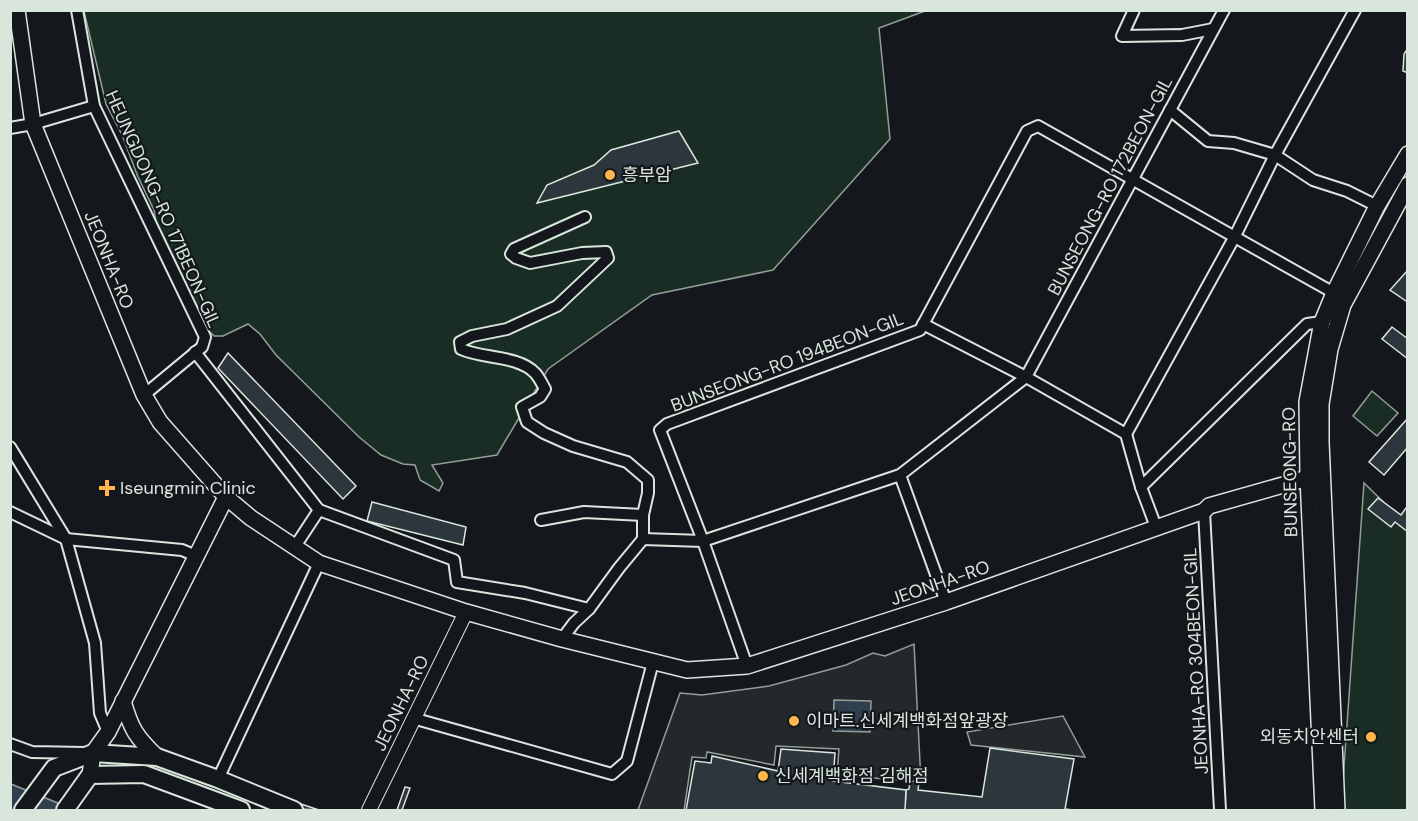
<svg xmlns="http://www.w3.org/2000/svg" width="1418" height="821" font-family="'DM Sans','Noto Sans KR',sans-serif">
	<rect width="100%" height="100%" fill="#14181c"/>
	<g fill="#1a2d24" stroke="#939e99" stroke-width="1.5">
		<polygon points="84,11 925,11 879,28 890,139 773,270 652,295 548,369 497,455 432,465 443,483 439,491 420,480 415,465 403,464 381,455 359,437 276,355 260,334 248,324 223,336 214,336 209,331 161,255 154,210 138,177 122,135 106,104"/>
		<polygon points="1372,391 1398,413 1377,436 1353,416"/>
		<polygon points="1364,483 1407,525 1407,810 1341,810"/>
	</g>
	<g fill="#24282b" stroke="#939e99" stroke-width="1.5">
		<polygon points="914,644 921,782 837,775 839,749 776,746 774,765 707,752 706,758 692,757 684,810 638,810 680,693 702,695 769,686 846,665 873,653 885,656"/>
		<polygon points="1063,716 1085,757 971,745 967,732"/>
	</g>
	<g fill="#2f3f4d" stroke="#939e99" stroke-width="1.5">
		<polygon points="834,700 871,701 870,732 833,731"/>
		<polygon points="11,784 75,810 11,810"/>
	</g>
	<g fill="#2c363c" stroke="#d8e6dc" stroke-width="1.5">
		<polygon points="1408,48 1408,73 1403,71 1404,54"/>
		<polygon points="679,131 698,163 537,203 547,185 594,165 611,150"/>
		<polygon points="1408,270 1408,300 1406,301 1390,290"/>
		<polygon points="1392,327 1408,339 1408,359 1382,339"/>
		<polygon points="228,353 356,486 343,499 218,368"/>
		<polygon points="1408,418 1408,447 1384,475 1369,462"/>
		<polygon points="1378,498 1401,515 1406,508 1408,509 1408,532 1395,522 1391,527 1368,509"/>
		<polygon points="372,502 466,527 463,545 367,521"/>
		<polygon points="990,748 1074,759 1065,809 1073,810 905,810 906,790 909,789 910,781 919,782 918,790 982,797"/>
		<polygon points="781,749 835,753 833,781 906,790 905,810 686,810 695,761 711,763 712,756 778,771"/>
		<polygon points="405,787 410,788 402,810 397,810"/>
		<polygon points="301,804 319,810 300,809"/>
	</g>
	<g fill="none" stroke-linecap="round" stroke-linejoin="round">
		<defs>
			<g id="minor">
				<polyline points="77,10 94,106 205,337 202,347 144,395"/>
				<polyline points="1134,10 1122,36 1182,35 1213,29"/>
				<polyline points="1170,110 1208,141 1234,143 1275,155 1313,180 1347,191 1377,206"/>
				<polyline points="10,128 33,124 94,106"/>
				<polyline points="923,324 1026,377 1126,434"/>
				<polyline points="195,352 319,510 454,560 457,582 525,593 589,609"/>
				<polyline points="1126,434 1234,238 1275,155 1355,10"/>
				<polyline points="1126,434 1141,487 1156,527"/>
				<polyline points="10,447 66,539 95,643 100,713 108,732"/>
				<polyline points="900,475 946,602"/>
				<polyline points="1141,487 1307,324 1322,322"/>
				<polyline points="1204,511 1220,810"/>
				<polyline points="10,512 66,539 182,550 196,556"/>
				<polyline points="541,520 584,512 643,515"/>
				<polyline points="643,539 703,541 900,475 1026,377 1224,10"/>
				<polyline points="294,548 319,510"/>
				<path d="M 562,639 L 574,623 L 589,609 L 619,568 L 643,539 L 643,515 L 648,493 L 648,480 L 627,462 L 573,446 L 544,433 L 527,422 L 522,407 L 540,397 L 545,389 C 542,384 539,377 535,373 C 518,355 482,359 461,349 L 460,342 L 472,336 L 507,329 L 557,306 L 608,258 L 606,252 L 582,253 L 530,263 L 516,258 L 511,254 L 514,249 L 585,217"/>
				<polyline points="747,666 703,541 660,430 667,424 920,330 1027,131 1038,126 1334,293"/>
				<polyline points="416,719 612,774 627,761 653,662"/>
				<polyline points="10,744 32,752 84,753"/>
				<polyline points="218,779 319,563"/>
			</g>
			<polyline id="tertiary" points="369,810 466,612"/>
			<g id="secondary">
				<polyline points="17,10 33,124 144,395 160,422 226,497 251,518 319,563 466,612 562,639 687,670 747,666 946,602 1204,511 1209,506 1322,474"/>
				<path d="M 123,701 C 131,729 136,737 157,757"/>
				<polyline points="90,775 93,753 108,732 226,497"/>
				<polyline points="1323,810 1308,477 1307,402 1322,322 1334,293 1377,206 1408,154"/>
				<polyline points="1337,810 1321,442 1321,404 1330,349 1343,305 1408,185"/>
			</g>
			<g id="primary">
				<polyline points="23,810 54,768 93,753 157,757 218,779 294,810"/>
				<polyline points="65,810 90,775 144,774 241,810"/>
			</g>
		</defs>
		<use href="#minor" stroke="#d8e6dc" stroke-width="14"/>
		<use href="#tertiary" stroke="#d8e6dc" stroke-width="16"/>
		<use href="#secondary" stroke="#d8e6dc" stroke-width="18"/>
		<use href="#primary" stroke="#d8e6dc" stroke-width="20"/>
		<use href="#minor" stroke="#14181c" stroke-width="10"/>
		<use href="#tertiary" stroke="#14181c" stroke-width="14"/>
		<use href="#secondary" stroke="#14181c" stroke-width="15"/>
		<use href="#primary" stroke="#14181c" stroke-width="16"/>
	</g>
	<g fill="#ffb74d" stroke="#14181c" stroke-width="2">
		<circle cx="610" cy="175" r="6"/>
		<path d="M104 479h6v6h6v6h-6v6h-6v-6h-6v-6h6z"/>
		<circle cx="794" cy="721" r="6"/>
		<circle cx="1371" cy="737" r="6"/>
		<circle cx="763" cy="776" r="6"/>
	</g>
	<g text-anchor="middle" stroke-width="4.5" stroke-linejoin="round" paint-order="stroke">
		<g font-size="18" fill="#d8e6dc" stroke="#14181c" text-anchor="start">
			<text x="622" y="181">흥부암</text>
			<text x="120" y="494">Iseungmin Clinic</text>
			<text x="806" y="727">이마트.신세계백화점앞광장</text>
			<text x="1359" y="743" text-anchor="end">외동치안센터</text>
			<text x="775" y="782">신세계백화점 김해점</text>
		</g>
		<g font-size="18" fill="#d8e6dc" stroke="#14181c">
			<text transform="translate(1110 186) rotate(-62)" y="6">BUNSEONG-RO 172BEON-GIL</text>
			<text transform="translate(163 209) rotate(66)" y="6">HEUNGDONG-RO 171BEON-GIL</text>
			<text transform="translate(109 260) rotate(68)" y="6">JEONHA-RO</text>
			<text transform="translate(787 362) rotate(-21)" y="6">BUNSEONG-RO 194BEON-GIL</text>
			<text transform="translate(1290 472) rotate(-91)" y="6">BUNSEONG-RO</text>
			<text transform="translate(940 583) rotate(-19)" y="6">JEONHA-RO</text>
			<text transform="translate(1196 661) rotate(-93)" y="6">JEONHA-RO 304BEON-GIL</text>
			<text transform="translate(401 703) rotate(-64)" y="6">JEONHA-RO</text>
		</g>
	</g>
	<rect width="1418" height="821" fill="none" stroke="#d8e6dc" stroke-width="24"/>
</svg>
